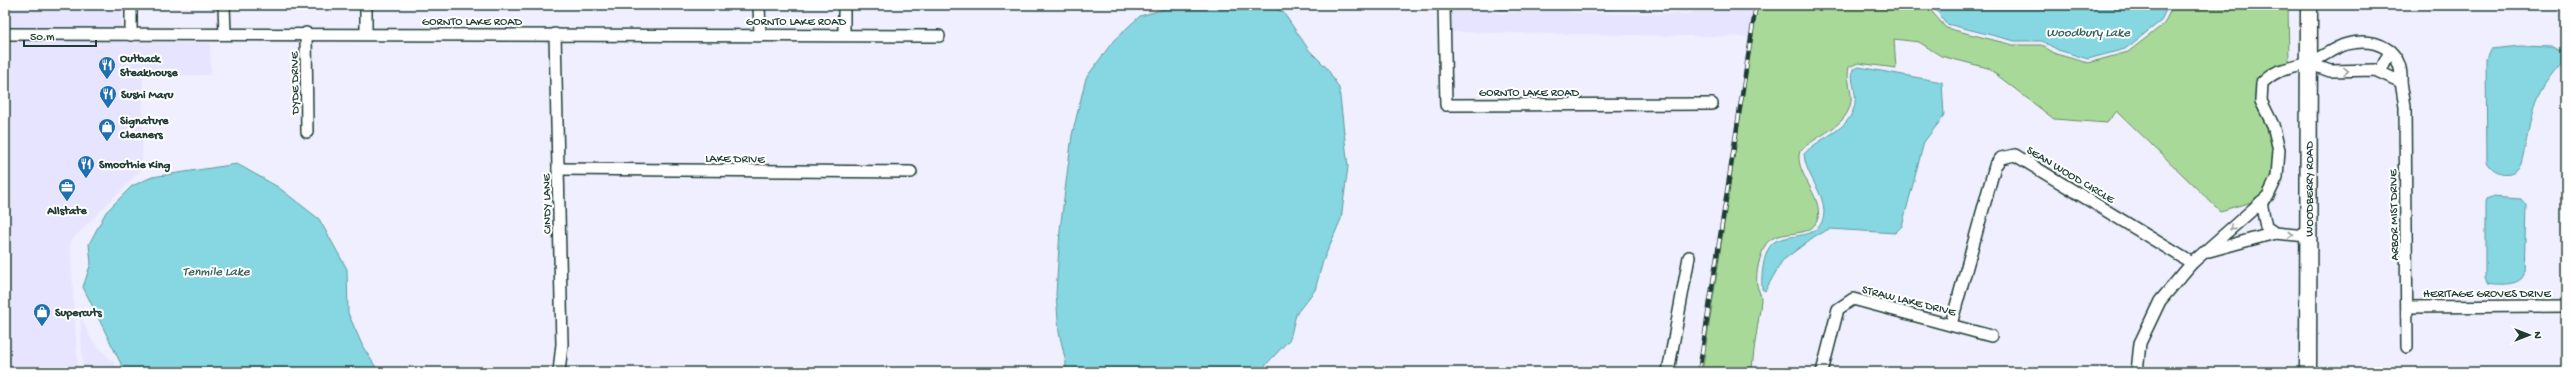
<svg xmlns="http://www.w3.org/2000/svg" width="2571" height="377" font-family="'Gochi Hand',sans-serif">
	<rect width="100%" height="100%" fill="#f0efff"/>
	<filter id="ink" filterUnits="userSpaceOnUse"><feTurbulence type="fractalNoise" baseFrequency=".025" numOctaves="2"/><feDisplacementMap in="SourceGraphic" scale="8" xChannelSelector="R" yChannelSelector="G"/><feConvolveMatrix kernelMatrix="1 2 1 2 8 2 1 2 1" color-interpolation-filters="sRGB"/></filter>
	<g filter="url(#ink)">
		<g fill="#e6e4ff">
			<polygon points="5,5 121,5 121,42 210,43 211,75 143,76 142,169 70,242 78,372 5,372"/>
			<polygon points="1450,5 1486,5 1494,12 1501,14 1555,7 1574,13 1687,14 1693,12 1694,5 1757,5 1752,37 1450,32"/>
			<polygon points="80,314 91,339 115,364 119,372 83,372"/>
		</g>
		<path fill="#a9d999" stroke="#648b66" d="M 1757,5 L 1926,5 L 1946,28 L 2013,45 L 2041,45 L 2056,54 L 2088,63 L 2128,52 L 2164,24 L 2173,5 L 2288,5 L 2289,62 L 2270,68 L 2256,83 L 2255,103 L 2267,126 L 2274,150 L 2271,176 L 2263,193 L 2255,198 L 2255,201 L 2220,211 L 2117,111 L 2107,123 L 2054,119 L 1988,68 L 1941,56 L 1919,42 L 1894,39 L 1896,68 L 1858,63 L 1849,67 C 1846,79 1852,89 1851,101 C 1848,127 1816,135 1800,151 C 1793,171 1823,196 1818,218 C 1812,241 1778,227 1766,244 C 1760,254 1755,274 1757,285 C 1758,291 1761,293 1761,299 C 1759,323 1753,348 1752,372 L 1702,372 Z"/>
		<g fill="#86d7e1" stroke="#5d999c">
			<polygon points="1178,5 1265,5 1283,12 1309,50 1327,68 1339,88 1348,167 1341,219 1323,261 1315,290 1296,314 1290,339 1259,372 1065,372 1066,363 1059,332 1056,294 1060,230 1072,135 1086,78 1114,40 1140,16"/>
			<polygon points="1491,5 1542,5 1501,10"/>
			<path d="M 1563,5 L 1689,5 L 1690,6 L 1687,10 C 1670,9 1654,7 1637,8 C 1612,8 1587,12 1563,5 Z"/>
			<polygon points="1932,5 2168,5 2161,21 2125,49 2088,59 2058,50 2042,41 2015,41 1947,24"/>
			<path d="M 2521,46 L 2553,47 L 2566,51 L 2566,58 C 2527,99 2534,115 2521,164 C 2514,178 2495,176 2487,162 L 2486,59 L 2490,49 Z"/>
			<path d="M 1859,67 L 1942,82 L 1944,116 L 1924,142 L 1902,226 L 1895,233 L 1829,229 L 1815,236 L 1782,261 L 1765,291 L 1762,289 C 1761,277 1763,247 1776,241 C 1793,233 1823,240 1824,212 C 1824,191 1805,175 1804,154 C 1820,136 1851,131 1855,103 C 1857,92 1850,81 1853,69 Z"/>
			<polygon points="237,164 278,187 319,219 347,269 348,313 363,347 379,372 125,372 83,287 91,263 89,244 106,212 132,186 152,177"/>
			<path d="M 2492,197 L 2521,199 L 2526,205 L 2524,274 C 2521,286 2498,285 2488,283 L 2485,278 L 2485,202 L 2486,199 Z"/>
		</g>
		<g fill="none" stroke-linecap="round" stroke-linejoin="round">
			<defs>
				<g id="street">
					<polyline points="131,5 131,35"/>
					<polyline points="224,5 225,34"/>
					<polyline points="759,5 760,34"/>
					<polyline points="844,5 844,34"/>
					<polyline points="1444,5 1446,105 1712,104"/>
					<polyline points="306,33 307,132"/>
					<polyline points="366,33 366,5"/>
					<polyline points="5,34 939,36"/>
					<polyline points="555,34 562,344 559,372"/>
					<polyline points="2380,72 2390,51"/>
					<polyline points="2401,82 2405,107 2407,347"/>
					<polyline points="558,169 911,172"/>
					<polyline points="2261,202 2266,227 2275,233"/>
					<polyline points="2209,251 2275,233 2307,236"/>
					<polyline points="2408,307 2566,306"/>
					<polyline points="1951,324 1995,166 2001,158 2015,155 2192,263"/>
					<polyline points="1668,372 1689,257"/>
					<polyline points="1822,372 1838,309 1853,299 1991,336"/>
					<path d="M 2137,372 L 2140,343 L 2160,301 L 2192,263 L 2268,196 L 2277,177 L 2279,150 L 2273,125 L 2261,101 L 2262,83 C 2280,66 2287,71 2308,63 C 2322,58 2334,47 2347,44 C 2377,37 2403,50 2401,82 L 2375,70 L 2330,71 L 2308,63"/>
				</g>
				<g id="secondary">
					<path id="s1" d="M 2308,372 L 2309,5"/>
				</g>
			</defs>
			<use href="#street" stroke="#1f3d34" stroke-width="14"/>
			<use href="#secondary" stroke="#1f3d34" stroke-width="19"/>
			<use href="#street" stroke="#fff" stroke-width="11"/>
			<use href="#secondary" stroke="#fff" stroke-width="16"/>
			<defs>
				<polyline id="rail" points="1699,372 1756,5"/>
			</defs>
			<use href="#rail" stroke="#1f3d34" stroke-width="4.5"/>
			<use href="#rail" stroke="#fff" stroke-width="3" stroke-dasharray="9" stroke-linecap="butt"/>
		</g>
		<defs><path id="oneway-chevron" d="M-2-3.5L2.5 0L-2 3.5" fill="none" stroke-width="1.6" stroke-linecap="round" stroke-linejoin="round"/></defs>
		<g stroke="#8f9e9a">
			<use href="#oneway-chevron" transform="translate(2346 71) rotate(-1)"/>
			<use href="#oneway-chevron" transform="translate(2232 228) rotate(139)"/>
			<use href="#oneway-chevron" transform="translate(2291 235) rotate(5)"/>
		</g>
	</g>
	<defs>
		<symbol id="restaurant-pin" viewBox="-11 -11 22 30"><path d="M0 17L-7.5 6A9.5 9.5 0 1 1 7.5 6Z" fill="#1f6fb2" stroke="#fff"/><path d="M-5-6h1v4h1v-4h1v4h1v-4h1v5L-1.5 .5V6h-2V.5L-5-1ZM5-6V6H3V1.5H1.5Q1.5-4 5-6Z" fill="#fff"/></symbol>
		<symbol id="shop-pin" viewBox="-11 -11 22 30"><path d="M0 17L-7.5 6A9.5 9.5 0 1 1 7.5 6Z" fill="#1f6fb2" stroke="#fff"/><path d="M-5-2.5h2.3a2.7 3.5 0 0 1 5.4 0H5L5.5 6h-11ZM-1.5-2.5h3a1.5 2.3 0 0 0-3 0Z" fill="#fff"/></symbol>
		<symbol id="office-pin" viewBox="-11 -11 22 30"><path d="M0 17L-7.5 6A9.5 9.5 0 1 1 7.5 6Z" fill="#1f6fb2" stroke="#fff"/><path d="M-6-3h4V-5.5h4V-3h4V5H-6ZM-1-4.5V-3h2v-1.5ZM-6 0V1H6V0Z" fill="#fff"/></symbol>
	</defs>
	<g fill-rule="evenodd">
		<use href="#restaurant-pin" x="97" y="55" width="20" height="27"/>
		<use href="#restaurant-pin" x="98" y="84" width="20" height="27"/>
		<use href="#shop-pin" x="97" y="117" width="20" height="27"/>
		<use href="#restaurant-pin" x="76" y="154" width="20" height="27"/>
		<use href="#office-pin" x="57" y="177" width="20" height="27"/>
		<use href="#shop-pin" x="32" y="302" width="20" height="27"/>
	</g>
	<g text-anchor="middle" stroke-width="4" stroke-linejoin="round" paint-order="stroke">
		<g font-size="12" fill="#1f3d34" stroke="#fff">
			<text x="472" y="25">GORNTO LAKE ROAD</text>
			<text x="796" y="25">GORNTO LAKE ROAD</text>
			<text transform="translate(294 83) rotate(-91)" y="4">DYDE DRIVE</text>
			<text x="1529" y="96">GORNTO LAKE ROAD</text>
			<text transform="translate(735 158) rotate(1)" y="4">LAKE DRIVE</text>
			<text transform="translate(2071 174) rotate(31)" y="4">SEAN WOOD CIRCLE</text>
			<text dy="4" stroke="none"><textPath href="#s1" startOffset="183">WOODBERRY ROAD</textPath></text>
			<text transform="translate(546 204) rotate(-91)" y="4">CINDY LANE</text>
			<text transform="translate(2393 215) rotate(-91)" y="4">ARBOR MIST DRIVE</text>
			<text x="2487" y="297">HERITAGE GROVES DRIVE</text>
			<text transform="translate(1909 300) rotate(14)" y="4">STRAW LAKE DRIVE</text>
		</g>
		<g font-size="12" font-weight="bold" fill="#1f3d34" stroke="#fff" text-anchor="start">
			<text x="120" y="62">Outback<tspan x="120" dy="14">Steakhouse</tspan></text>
			<text x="121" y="98">Sushi Maru</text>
			<text x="120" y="124">Signature<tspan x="120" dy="14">Cleaners</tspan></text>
			<text x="99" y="168">Smoothie King</text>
			<text x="67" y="214" text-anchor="middle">Allstate</text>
			<text x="55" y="316">Supercuts</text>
		</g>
		<g font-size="13" font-style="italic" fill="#39645f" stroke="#fff">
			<text x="2088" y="36">Woodbury Lake</text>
			<text x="216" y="275">Tenmile Lake</text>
		</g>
	</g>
	<rect width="2571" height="377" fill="none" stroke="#fff" stroke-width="20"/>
	<rect x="10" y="10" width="2551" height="357" fill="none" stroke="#1f3d34" stroke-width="1.5" filter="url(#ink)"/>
	<g transform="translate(2529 335) rotate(90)" stroke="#ffffff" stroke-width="3" paint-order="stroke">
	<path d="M0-3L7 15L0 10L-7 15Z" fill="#1f3d34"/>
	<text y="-6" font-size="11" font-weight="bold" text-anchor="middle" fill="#1f3d34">N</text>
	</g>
	<path d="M24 40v6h72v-6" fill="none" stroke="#1f3d34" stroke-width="2"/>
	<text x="30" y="40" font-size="12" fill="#1f3d34" stroke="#ffffff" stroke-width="3" paint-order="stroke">50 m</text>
</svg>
